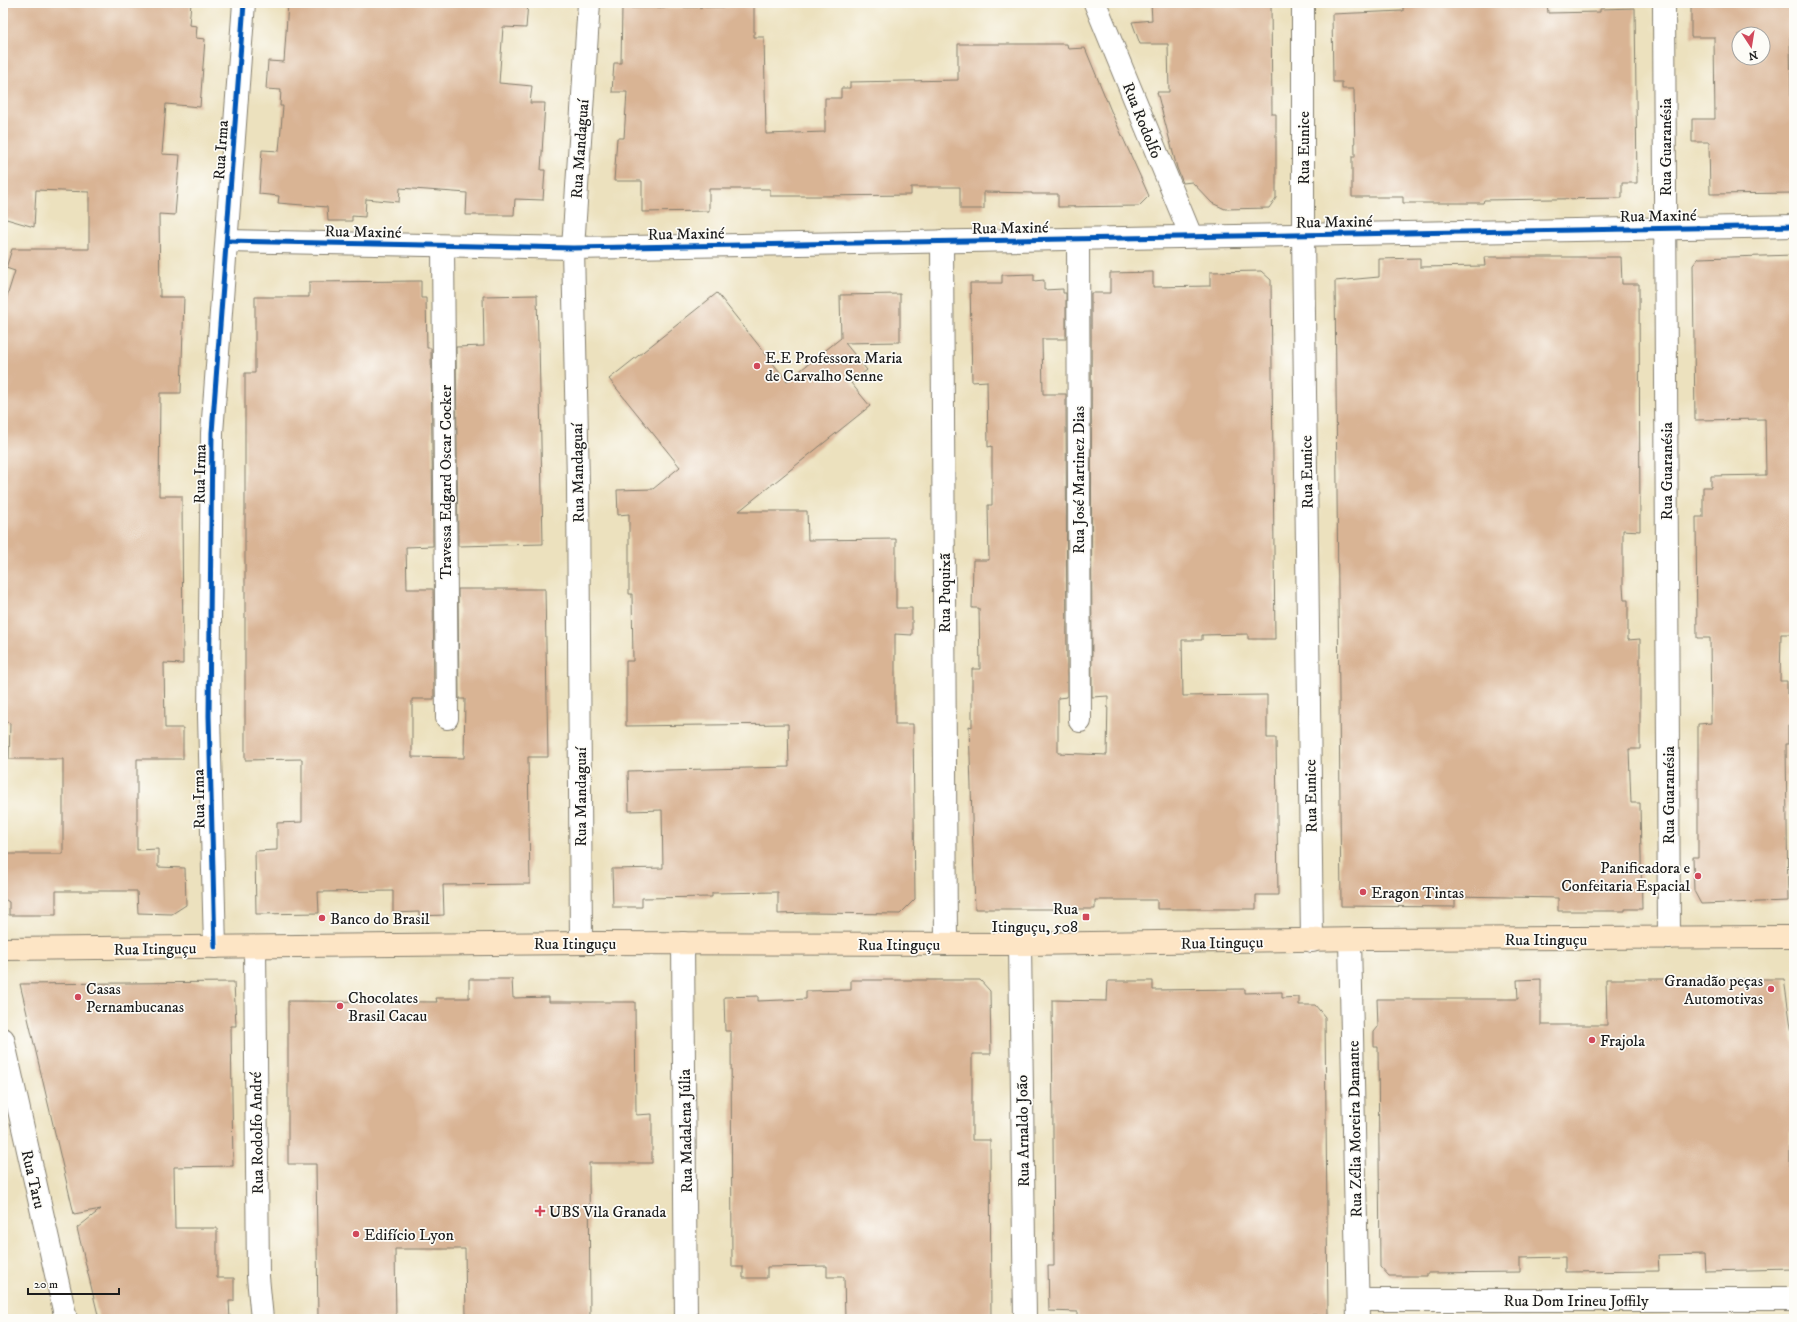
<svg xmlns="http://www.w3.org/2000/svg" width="1797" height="1322" font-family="'IM FELL DW Pica',serif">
	<rect width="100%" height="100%" fill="#fdfcf7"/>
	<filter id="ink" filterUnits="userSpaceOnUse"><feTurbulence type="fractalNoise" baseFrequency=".025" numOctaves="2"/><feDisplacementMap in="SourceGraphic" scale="8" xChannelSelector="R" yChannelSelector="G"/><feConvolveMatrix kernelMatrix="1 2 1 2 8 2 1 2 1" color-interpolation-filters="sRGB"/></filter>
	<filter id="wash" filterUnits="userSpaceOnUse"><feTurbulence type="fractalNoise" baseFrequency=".012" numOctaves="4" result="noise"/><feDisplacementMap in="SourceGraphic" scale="16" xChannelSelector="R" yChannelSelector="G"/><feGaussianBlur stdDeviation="0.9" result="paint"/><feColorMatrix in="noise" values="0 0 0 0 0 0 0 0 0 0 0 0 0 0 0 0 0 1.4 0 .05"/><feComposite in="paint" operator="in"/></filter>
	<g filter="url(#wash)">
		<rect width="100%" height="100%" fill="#ece1be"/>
		<g id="blocks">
			<g fill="#d9b494" fill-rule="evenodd">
				<polygon points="3,3 191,3 189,25 197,26 196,38 205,39 200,107 166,104 162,154 180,155 175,215 159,214 160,297 184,297 181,393 160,393 159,496 182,496 183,664 164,663 165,728 183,728 183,759 137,759 137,850 158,849 158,867 185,868 186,905 172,914 138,913 137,891 56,891 56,915 9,915 9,902 3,898 3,854 63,854 63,759 9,759 10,723 3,721 3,309 15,271 6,268 12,249 89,249 89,192 36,190 34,227 3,218"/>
				<polygon points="288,3 528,3 526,28 503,27 499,83 532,86 530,103 545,103 541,170 545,170 543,200 515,199 514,215 466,215 467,193 400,188 399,202 366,199 365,217 352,216 352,221 328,221 327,207 278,203 279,196 259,194 262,150 279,151 283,106 280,106 281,90 266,89 268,61 284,62"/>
				<polygon points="729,3 754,3 754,37 764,37 766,134 825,132 825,98 841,98 841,88 850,88 850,82 958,80 958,44 1067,44 1068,49 1085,48 1111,111 1149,196 1139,206 1058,207 1058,194 1032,194 1032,193 984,192 984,209 960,209 960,187 911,187 911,195 819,196 770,196 770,189 709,189 709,211 642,212 642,181 614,181 617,138 624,138 627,92 612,92 614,63 621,63 622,8 729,7"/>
				<polygon points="1151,3 1271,3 1272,114 1276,114 1276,198 1269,208 1225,209 1212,203 1192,182 1183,183 1177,168 1157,92 1169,92 1168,44 1140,44 1132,22 1152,20"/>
				<polygon points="1403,3 1547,3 1548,13 1600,12 1600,9 1635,8 1637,183 1622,183 1622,198 1484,200 1483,203 1403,203 1403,197 1352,197 1352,157 1355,157 1354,89 1342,89 1342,82 1333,82 1332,14 1403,11"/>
				<path d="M 1691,3 L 1794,3 L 1794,37 L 1790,37 L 1791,98 L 1794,98 L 1794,193 L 1710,194 L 1709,142 L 1692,142 L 1692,119 L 1715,119 L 1714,37 L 1691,37 ZM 1739,34 L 1763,34 L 1763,58 L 1739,58 Z"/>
				<polygon points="1794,255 1794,634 1781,634 1780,681 1787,681 1787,694 1794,692 1794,725 1788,725 1788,744 1786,744 1788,901 1701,904 1694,891 1693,857 1698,857 1698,724 1711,723 1710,638 1697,638 1696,517 1703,517 1703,487 1711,487 1711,476 1766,475 1765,419 1695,420 1693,265 1699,258"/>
				<polygon points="1484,257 1621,257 1622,284 1639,284 1640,531 1623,530 1623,586 1624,600 1628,600 1628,640 1640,639 1640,749 1629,749 1631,803 1640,803 1642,909 1625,909 1625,911 1558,911 1558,898 1455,896 1455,907 1341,906 1335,281 1379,277 1379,259 1420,258 1420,267 1485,266"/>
				<polygon points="1261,271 1271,280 1275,639 1248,639 1248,634 1202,635 1202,640 1182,640 1183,696 1267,695 1267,738 1276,738 1278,895 1256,895 1256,909 1157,909 1157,900 1095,900 1095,909 975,909 969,726 972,727 972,669 980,669 979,608 972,608 973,560 989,560 988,505 992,505 992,446 988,447 987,381 972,382 970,283 1002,283 1002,275 1034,274 1034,281 1044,280 1044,290 1063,289 1063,293 1066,293 1066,339 1042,339 1043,394 1066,394 1067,697 1058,698 1058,753 1107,755 1108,696 1092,697 1091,293 1110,293 1110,273 1153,272 1153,287 1210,286 1210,272"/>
				<polygon points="421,281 421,298 426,298 427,348 431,348 433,546 406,547 407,589 433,589 434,699 412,699 412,757 464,758 465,699 459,699 458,589 545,589 548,757 528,757 530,884 443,885 444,915 419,916 419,912 393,913 393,891 318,892 319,913 256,914 255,851 277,850 277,823 302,822 302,759 245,760 245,373 255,373 255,297 309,297 309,282"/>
				<polygon points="717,293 787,381 841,338 840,295 900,294 900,342 845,343 867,370 851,383 870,406 739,511 807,511 808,540 896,539 896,608 912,608 912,635 895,634 895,724 913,724 915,899 900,914 809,913 778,914 778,892 712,893 712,897 642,898 642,907 613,907 612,869 663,868 662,810 629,811 628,771 789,767 788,724 626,726 626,661 633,661 632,594 629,594 629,514 618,515 617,490 653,489 680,467 609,379"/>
				<polygon points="537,295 538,341 539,341 543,544 458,546 456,347 484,346 483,296"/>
				<polygon points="469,979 512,979 513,998 549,997 549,1002 635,1002 636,1115 652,1114 652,1163 589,1163 590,1319 466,1319 465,1249 395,1249 396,1319 318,1319 316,1164 288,1164 288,1001 437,1002 436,998 469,998"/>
				<polygon points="1541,979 1541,1025 1607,1025 1606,979 1784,979 1794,1048 1794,1132 1790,1132 1790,1179 1794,1179 1794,1269 1705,1271 1704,1254 1658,1255 1659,1271 1565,1272 1565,1257 1520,1258 1520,1272 1427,1273 1427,1276 1389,1276 1380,1266 1378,1047 1374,1047 1374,1032 1378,1027 1377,999 1518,999 1517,980"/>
				<polygon points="851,980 980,980 990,991 991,1054 972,1054 972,1140 990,1140 991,1319 845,1319 844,1277 827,1277 827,1266 767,1267 767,1278 743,1278 743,1267 732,1267 731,1031 725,1031 724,997 758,996 758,1001 806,999 806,991 851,990"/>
				<polygon points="1108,981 1153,981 1153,990 1245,989 1245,993 1282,992 1282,998 1299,997 1299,1005 1315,1005 1325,1017 1328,1315 1312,1315 1313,1319 1078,1319 1078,1312 1049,1311 1048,1266 1054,1266 1052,1000 1107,1001"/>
				<polygon points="234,982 236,1026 231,1026 233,1166 174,1167 175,1228 217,1228 217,1278 234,1278 234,1301 229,1301 230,1319 99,1319 77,1228 101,1209 74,1214 20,984"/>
			</g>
		</g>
	</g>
	<g filter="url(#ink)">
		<use href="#blocks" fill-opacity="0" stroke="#847e6d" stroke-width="1"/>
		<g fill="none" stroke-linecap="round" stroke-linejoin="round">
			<defs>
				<g id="street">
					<polyline points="1095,3 1191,236"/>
					<polyline points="1303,3 1303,235 1312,941"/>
					<polyline points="1664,3 1669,938"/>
					<polyline points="1078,239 1080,721"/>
					<polyline points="227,241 573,248 1794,226"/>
					<polyline points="942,241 946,944"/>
					<polyline points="443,246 447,718"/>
					<polyline points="1350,940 1358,1319"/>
					<polyline points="581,943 578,484 573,248 589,3"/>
					<polyline points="683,943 686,1319"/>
					<polyline points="1020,944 1025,1319"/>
					<polyline points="215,947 209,716 212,433 244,3"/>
					<polyline points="255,947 258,1277 262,1319"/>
					<polyline points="3,1039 66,1319"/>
					<polyline points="1358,1300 1794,1300"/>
				</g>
				<polyline id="secondary" points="3,949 587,943 1024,944 1362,939 1794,937"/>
			</defs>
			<use href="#street" stroke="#847e6d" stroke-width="24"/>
			<use href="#secondary" stroke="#847e6d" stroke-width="24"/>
			<use href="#street" stroke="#fff" stroke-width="22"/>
			<use href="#secondary" stroke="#fde5c5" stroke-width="22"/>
			<defs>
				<g id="cycleway">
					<polyline points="227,241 573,248 1794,226"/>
					<polyline points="215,947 209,716 212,433 244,3"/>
				</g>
			</defs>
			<use href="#cycleway" stroke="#fdfcf7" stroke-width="8"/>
			<use href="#cycleway" stroke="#0057b8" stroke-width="5"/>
		</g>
	</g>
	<g fill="#d1495b" stroke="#fdfcf7" stroke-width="1.5">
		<circle cx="757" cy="366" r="4"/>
		<circle cx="1698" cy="876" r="4"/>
		<circle cx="1363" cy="892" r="4"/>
		<rect x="1082" y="913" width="8" height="8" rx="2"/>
		<circle cx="322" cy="918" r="4"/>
		<circle cx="1771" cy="989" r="4"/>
		<circle cx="78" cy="997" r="4"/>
		<circle cx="340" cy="1006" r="4"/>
		<circle cx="1592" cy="1040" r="4"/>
		<path d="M538 1205h4v4h4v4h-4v4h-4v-4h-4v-4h4z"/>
		<circle cx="356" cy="1234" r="4"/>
	</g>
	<g text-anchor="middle" stroke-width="3.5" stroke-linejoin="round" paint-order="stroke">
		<g font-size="16" fill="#1c1c1c" stroke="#fdfcf7">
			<text transform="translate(1143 120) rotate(68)" y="6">Rua Rodolfo</text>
			<text transform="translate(1665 147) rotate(-90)" y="6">Rua Guaranésia</text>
			<text transform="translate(1303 148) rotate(-90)" y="6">Rua Eunice</text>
			<text transform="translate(579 149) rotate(-86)" y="6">Rua Mandaguaí</text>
			<text transform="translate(220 150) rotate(-86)" y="6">Rua Irma</text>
			<text transform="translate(1658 215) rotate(-1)" y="6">Rua Maxiné</text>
			<text transform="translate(1334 221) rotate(-1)" y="6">Rua Maxiné</text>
			<text transform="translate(1010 227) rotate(-1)" y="6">Rua Maxiné</text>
			<text transform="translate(363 231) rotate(1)" y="6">Rua Maxiné</text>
			<text transform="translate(686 233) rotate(-1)" y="6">Rua Maxiné</text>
			<text transform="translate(1666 471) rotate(-90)" y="6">Rua Guaranésia</text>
			<text transform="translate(1306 472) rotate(-91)" y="6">Rua Eunice</text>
			<text transform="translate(577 473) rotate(-91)" y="6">Rua Mandaguaí</text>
			<text transform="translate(199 474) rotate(-89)" y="6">Rua Irma</text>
			<text transform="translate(1078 480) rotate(-90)" y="6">Rua José Martinez Dias</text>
			<text transform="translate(445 482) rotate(-90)" y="6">Travessa Edgard Oscar Cocker</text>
			<text transform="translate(944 593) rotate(-90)" y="6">Rua Puquixã</text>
			<text transform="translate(1668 795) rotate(-90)" y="6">Rua Guaranésia</text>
			<text transform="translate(1310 796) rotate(-91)" y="6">Rua Eunice</text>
			<text transform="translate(580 797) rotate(-90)" y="6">Rua Mandaguaí</text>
			<text transform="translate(198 799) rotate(-91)" y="6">Rua Irma</text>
			<text x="1546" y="945">Rua Itinguçu</text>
			<text transform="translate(1222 942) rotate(-1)" y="6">Rua Itinguçu</text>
			<text x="575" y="949">Rua Itinguçu</text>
			<text x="899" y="950">Rua Itinguçu</text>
			<text transform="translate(155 948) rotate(-1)" y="6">Rua Itinguçu</text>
			<text transform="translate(1354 1129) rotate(-91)" y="6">Rua Zélia Moreira Damante</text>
			<text transform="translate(685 1131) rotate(-91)" y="6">Rua Madalena Júlia</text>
			<text transform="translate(1022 1131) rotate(-91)" y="6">Rua Arnaldo João</text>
			<text transform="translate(256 1133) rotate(-91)" y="6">Rua Rodolfo André</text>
			<text transform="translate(34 1179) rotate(77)" y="6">Rua Taru</text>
			<text x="1576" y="1306">Rua Dom Irineu Joffily</text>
		</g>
		<g font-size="16" fill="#1c1c1c" stroke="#fdfcf7" text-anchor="start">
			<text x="765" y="363">E.E Professora Maria<tspan x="765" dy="18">de Carvalho Senne</tspan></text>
			<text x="1690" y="873" text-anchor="end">Panificadora e<tspan x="1690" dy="18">Confeitaria Espacial</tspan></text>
			<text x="1371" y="898">Eragon Tintas</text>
			<text x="1078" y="914" text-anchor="end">Rua<tspan x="1078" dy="18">Itinguçu, 508</tspan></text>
			<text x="330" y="924">Banco do Brasil</text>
			<text x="1763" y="986" text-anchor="end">Granadão peças<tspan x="1763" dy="18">Automotivas</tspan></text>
			<text x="86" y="994">Casas<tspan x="86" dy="18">Pernambucanas</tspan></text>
			<text x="348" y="1003">Chocolates<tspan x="348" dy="18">Brasil Cacau</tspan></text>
			<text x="1600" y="1046">Frajola</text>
			<text x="549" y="1217">UBS Vila Granada</text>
			<text x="364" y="1240">Edifício Lyon</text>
		</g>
	</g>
	<rect width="1797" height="1322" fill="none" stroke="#fdfcf7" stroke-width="16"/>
	<g transform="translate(1751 46) rotate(168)"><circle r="19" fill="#fdfcf7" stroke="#a3a29f"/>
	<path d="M0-3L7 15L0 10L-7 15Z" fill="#d1495b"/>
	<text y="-6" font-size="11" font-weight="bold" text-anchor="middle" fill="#1c1c1c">N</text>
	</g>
	<path d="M28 1288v6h91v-6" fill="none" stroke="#1c1c1c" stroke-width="2"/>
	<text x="34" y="1288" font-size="12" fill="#1c1c1c" stroke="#fdfcf7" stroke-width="3" paint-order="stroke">20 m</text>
</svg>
